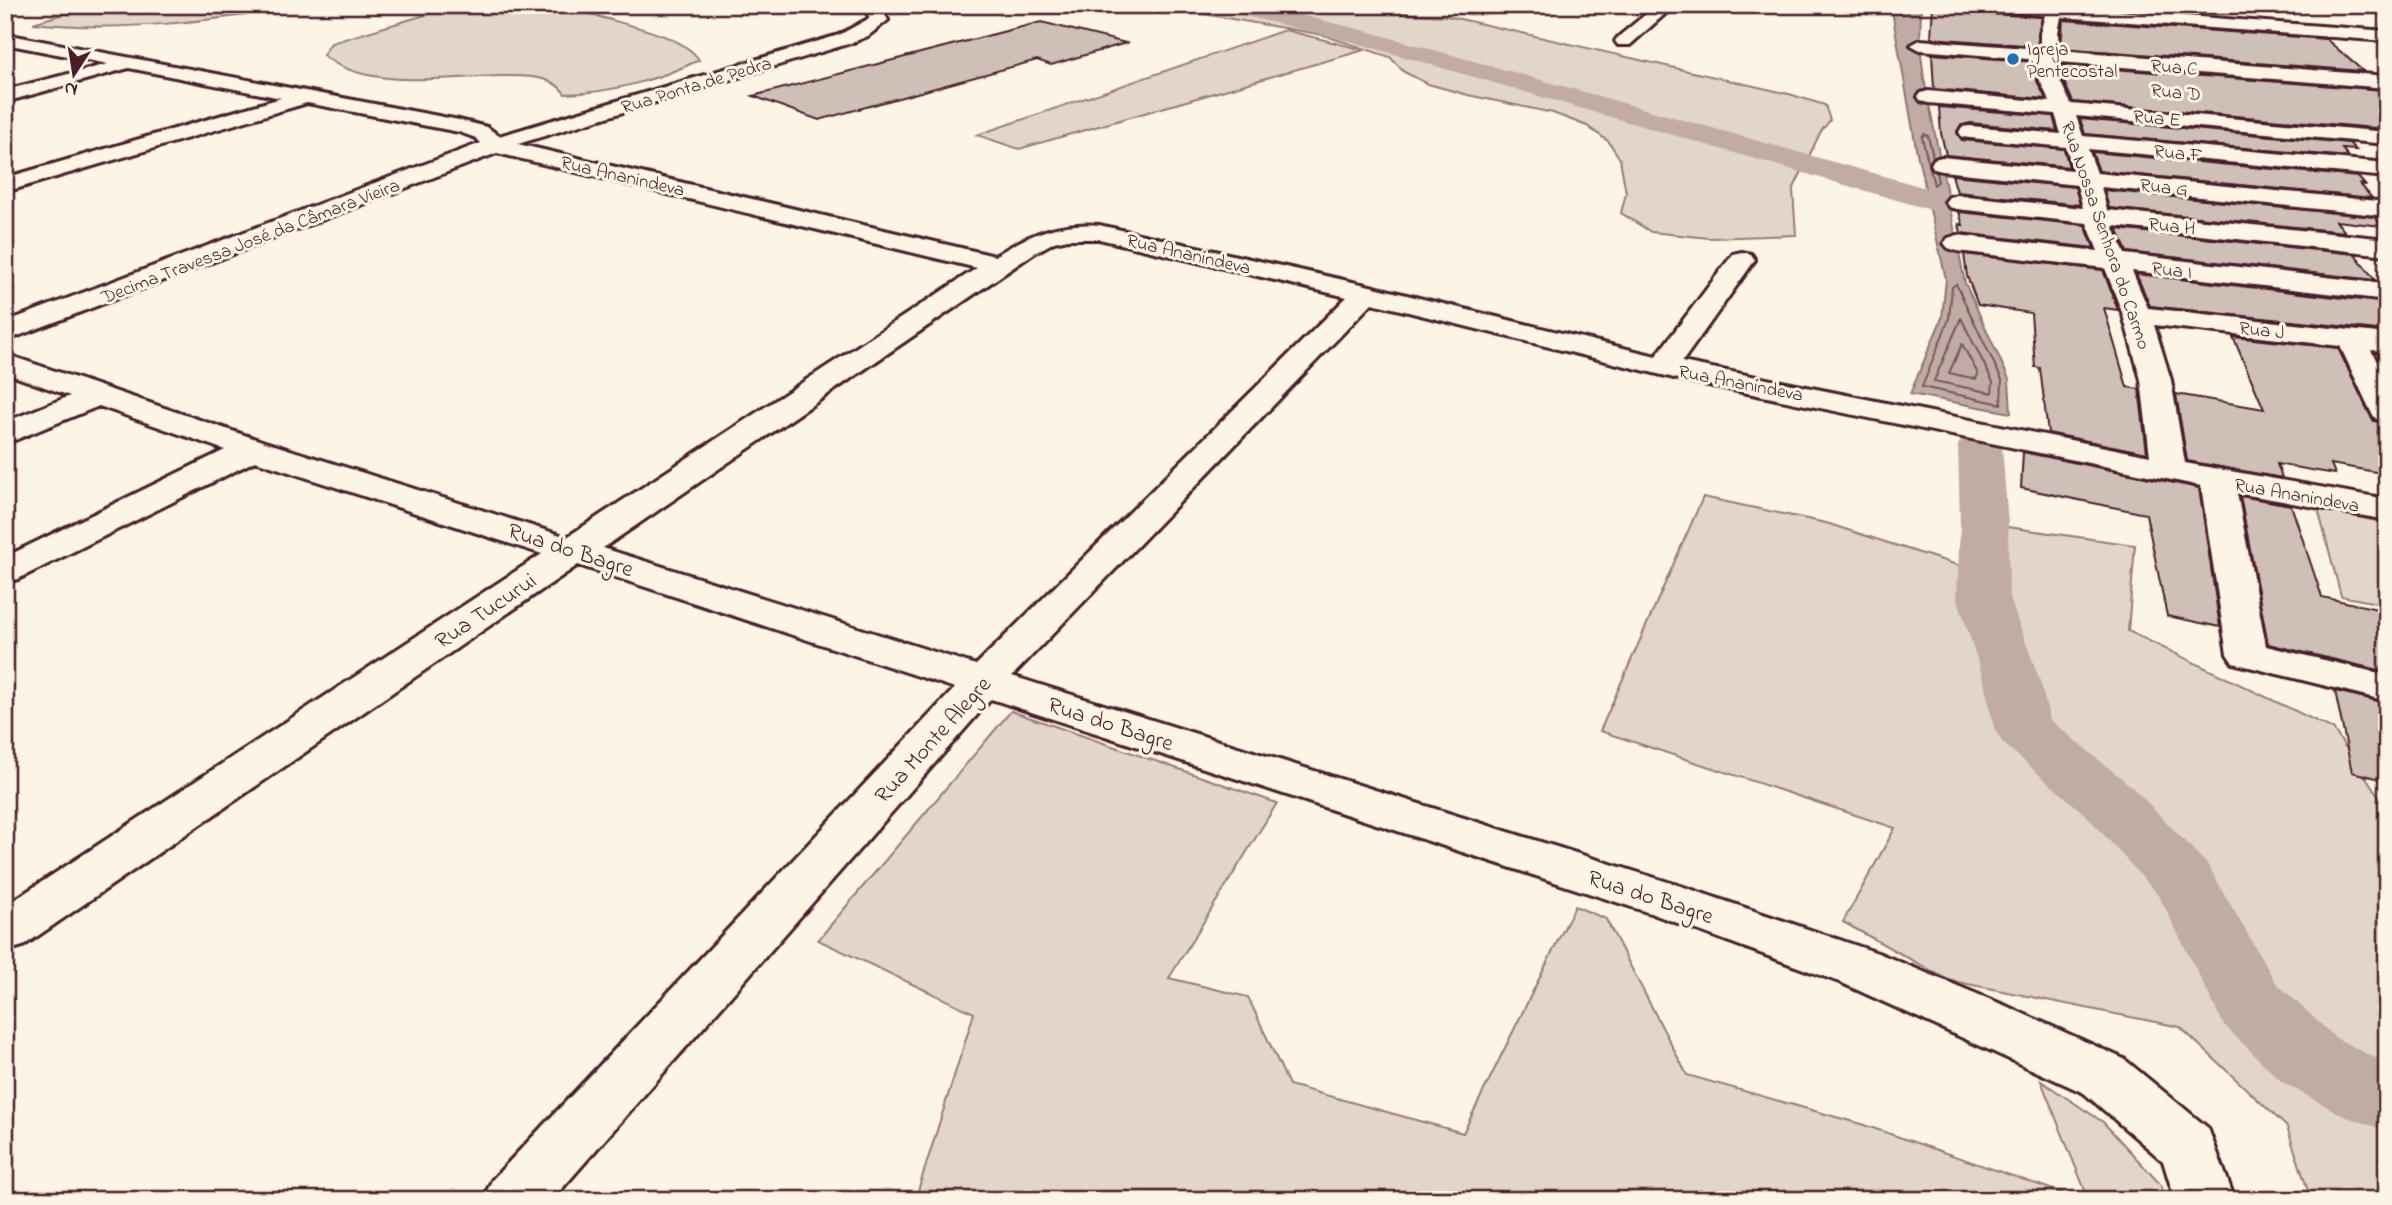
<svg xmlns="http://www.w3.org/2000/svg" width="2392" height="1205" font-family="'Indie Flower',sans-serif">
	<rect width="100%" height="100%" fill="#fcf5e5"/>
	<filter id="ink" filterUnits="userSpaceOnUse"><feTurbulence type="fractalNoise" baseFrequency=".0143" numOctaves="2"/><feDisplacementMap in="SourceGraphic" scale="14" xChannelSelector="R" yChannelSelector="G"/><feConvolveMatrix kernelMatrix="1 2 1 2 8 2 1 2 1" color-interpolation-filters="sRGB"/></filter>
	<g filter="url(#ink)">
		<g fill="#e2d5ca" stroke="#967a7a" stroke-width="2">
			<path d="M 124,5 L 309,5 C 219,20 124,33 33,23 L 60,15 Z"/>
			<path d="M 446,5 L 567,5 C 598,22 680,29 699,60 C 658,80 610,93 565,94 C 562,90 557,85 553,83 C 538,75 516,76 500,76 C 448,77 366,91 323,55 L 331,43 L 425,15 Z"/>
			<polygon points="1153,5 1352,5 1410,14 1447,16 1789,94 1825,105 1830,120 1820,133 1793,190 1796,235 1709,238 1651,232 1621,213 1626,193 1620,159 1609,142 1587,126 1553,113 1468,95 1428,84 1404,72 1390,57 1323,35"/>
			<polygon points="1285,30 1364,50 1019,149 977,135"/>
			<polygon points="1703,497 1826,523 2004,580 2000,526 2135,545 2128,631 2333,729 2387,808 2387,1200 2311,1200 2287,1127 2180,1027 1948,980 1843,922 1895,828 1600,731"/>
			<polygon points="2318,509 2387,523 2387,605 2341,596"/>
			<polygon points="1011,711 1277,803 1169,978 1248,997 1289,1085 1463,1133 1575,906 1606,919 1687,1075 1861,1124 2083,1200 915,1200 974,1013 818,940"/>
			<polygon points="2041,1081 2103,1122 2161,1185 2164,1200 2089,1200"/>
		</g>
		<polygon fill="#c0aca5" stroke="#917474" stroke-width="2" points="1893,5 1921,5 1920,45 1924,79 1965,283 2009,379 2011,413 1910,394 1942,318 1946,279 1917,153 1893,17"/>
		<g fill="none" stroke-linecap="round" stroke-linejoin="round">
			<g stroke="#79575c" stroke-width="2">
				<polyline points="1933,157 1928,136 1924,134 1922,137 1934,185 1938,182 1936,171"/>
				<polygon points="1956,284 2002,380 2001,404 1922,387 1949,319 1952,287"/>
				<polygon points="1961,318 1993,382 1992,393 1934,381"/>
				<polygon points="1962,344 1978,374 1976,379 1949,373"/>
			</g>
			<g fill="#c0aca5" fill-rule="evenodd">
				<polygon points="1218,5 1259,5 1370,32 1955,196 1959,203 1955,210 1943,213 1931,210 1353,42 1221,10"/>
				<polygon points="1980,432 1996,436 2002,445 2008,524 2009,597 2040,681 2050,720 2132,787 2207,864 2276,983 2336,1038 2387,1064 2387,1131 2344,1116 2282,1082 2224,1025 2159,896 2088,817 2002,742 1994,728 1984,681 1957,597 1960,524 1958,445 1964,436"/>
			</g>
		</g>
		<g fill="#cfc0b7" stroke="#4a1f2b" stroke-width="2">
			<polygon points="1933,5 1962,6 1972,13 2042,17 2037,46 1931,38"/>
			<polygon points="2063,20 2326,39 2363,71 2061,48"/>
			<polygon points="1041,22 1126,43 1051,65 1037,60 819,120 753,96"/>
			<polygon points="1932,54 2037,62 2037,81 2046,99 1934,89"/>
			<polygon points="2062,65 2384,90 2387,93 2387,129 2073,102 2063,80"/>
			<polygon points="1939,107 2053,116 2057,131 1970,123 1960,126 1957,133 1962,140 2064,149 2069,167 1946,155 1941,133"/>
			<polygon points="2080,119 2349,143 2356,150 2342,149 2349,157 2085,134"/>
			<polygon points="2092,152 2358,177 2365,185 2360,184 2372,198 2099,171"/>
			<polygon points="1952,175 2075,187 2080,205 1957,192"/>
			<polygon points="2104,190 2375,217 2382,226 2336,221 2345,232 2109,208"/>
			<polygon points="1959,212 2085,225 2094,248 1961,233 1959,224 1963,225"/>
			<polygon points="2117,229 2355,254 2375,280 2127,252"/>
			<polygon points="1964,254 2103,270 2118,310 2104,308 2127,387 2139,389 2147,453 2048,433 2040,368 2035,367 2031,313 1978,305 1967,276"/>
			<polygon points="2136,274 2387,303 2387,331 2150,306"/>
			<polygon points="2233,337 2338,348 2369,413 2374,421 2380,422 2387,435 2387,474 2331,464 2335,474 2277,464 2282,478 2187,461 2176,394 2264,409"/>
			<polygon points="2023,452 2199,488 2220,627 2167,616 2146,514 2021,488"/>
			<polygon points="2240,496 2291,505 2322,597 2387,611 2387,672 2268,644"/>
			<polygon points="2335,691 2387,703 2387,781 2352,772"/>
		</g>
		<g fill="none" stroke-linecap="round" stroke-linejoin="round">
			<defs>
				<g id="minor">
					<path d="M 862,5 L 879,5 L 888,20 L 868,36 L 851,43 L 518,144 L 995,256 C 1029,234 1058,222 1099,225 L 1366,285 L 1656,356 L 1733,254 L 1742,252 L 1751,254 L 1755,260 L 1682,362 L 2150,456 L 2141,380 L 2123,315 L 2105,268 L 1957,251 L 1948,248 L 1944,243 L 1948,238 L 1957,235 L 2098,251 L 2087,223 L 1957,209 L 1949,207 L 1945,202 L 1949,197 L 1957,195 L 2083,208 L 2077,185 L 1942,171 L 1934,169 L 1931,164 L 1934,159 L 1942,157 L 2073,170 L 2066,147 L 1970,138 L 1962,137 L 1959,132 L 1962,127 L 1970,126 L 2061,134 L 2055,114 L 1928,103 L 1921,101 L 1918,97 L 1921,93 L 1928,91 L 2050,102 L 2040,81 L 2040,60 L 1920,50 L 1911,45 L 1920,40 L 2040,49 L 2040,33 L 2045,15 L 1972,10 L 1964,5 L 2069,5 L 2068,7 L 2387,31 L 2387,41 L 2061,17 L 2058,33 L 2059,50 L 2387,76 L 2387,88 L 2059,62 L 2060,81 L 2071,104 L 2387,132 L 2387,144 L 2076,116 L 2083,136 L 2387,163 L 2387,177 L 2088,149 L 2097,173 L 2387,202 L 2387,216 L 2101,187 L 2107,210 L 2387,239 L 2387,255 L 2113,226 L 2125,254 L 2387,284 L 2387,300 L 2132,271 L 2148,308 L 2387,334 L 2387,352 L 2371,350 L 2387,381 L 2387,421 L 2376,419 L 2371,412 L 2340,346 L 2154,325 L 2171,380 L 2185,463 L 2387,499 L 2387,520 L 2237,493 L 2266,646 L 2387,675 L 2387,701 L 2233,663 L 2227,654 L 2201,486 L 1674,378 L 1372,303 L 1012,676 L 1684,887 L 1878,953 L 2006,1006 L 2124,1059 L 2208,1128 L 2235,1200 L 2175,1200 L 2163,1161 L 2084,1093 L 1842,983 L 1650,913 L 991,699 L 552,1200 L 483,1200 L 492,1180 L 955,688 L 578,565 L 23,946 L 5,951 L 5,906 L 542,554 L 255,461 L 18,579 L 5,582 L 5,557 L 225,450 L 99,406 L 5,444 L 5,422 L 70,396 L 5,373 L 5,354 L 265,442 L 567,537 L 977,268 L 497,153 L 5,341 L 5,322 L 481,143 L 476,138 L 459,132 L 307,103 L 5,192 L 5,178 L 281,98 L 129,68 L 5,102 L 5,90 L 108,64 L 5,44 L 5,34 L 459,120 L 487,127 L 499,136 L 839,35 L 870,18 ZM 1068,239 L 1099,239 L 1347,297 L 976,665 L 603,548 L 1033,254 L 1054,242 Z"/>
					<polygon points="1657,5 1675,5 1630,45 1618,45 1615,41 1618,37"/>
				</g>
			</defs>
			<use href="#minor" stroke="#4a1f2b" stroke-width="6"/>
			<use href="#minor" fill="#fcf5e5" fill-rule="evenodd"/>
		</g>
	</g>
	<circle fill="#1f6fb2" stroke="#fcf5e5" stroke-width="2.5" cx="2013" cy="59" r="7"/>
	<g text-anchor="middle" stroke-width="6" stroke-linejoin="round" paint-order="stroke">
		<g font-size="19" fill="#4a1f2b" stroke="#fcf5e5" text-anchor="start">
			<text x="2027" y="55">Igreja<tspan x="2027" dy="22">Pentecostal</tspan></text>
		</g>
		<g font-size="19" fill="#4a1f2b" stroke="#fcf5e5">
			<text transform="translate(2174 66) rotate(4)" y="7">Rua C</text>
			<text transform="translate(696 84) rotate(-17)" y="7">Rua Ponta de Pedra</text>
			<text transform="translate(2176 91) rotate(5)" y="7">Rua D</text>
			<text transform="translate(2157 117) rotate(5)" y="7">Rua E</text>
			<text transform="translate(2178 152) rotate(5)" y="7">Rua F</text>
			<text transform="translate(623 175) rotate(13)" y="7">Rua Ananindeva</text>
			<text transform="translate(2164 186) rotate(6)" y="7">Rua G</text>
			<text transform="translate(2172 225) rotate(6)" y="7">Rua H</text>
			<text transform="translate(2107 235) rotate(71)" y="7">Rua Nossa Senhora do Carmo</text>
			<text transform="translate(250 240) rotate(-21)" y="7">Decima Travessa José da Câmara Vieira</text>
			<text transform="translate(1189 253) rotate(13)" y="7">Rua Ananindeva</text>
			<text transform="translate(2172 269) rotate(6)" y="7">Rua I</text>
			<text transform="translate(2262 329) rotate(6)" y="7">Rua J</text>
			<text transform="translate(1741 382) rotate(11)" y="7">Rua Ananindeva</text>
			<text transform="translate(2297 494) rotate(10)" y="7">Rua Ananindeva</text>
		</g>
		<g font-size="23" fill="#4a1f2b" stroke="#fcf5e5">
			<text transform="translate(571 549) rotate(18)" y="8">Rua do Bagre</text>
			<text transform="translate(485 610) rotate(-34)" y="8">Rua Tucurui</text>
			<text transform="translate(1111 723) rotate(18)" y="8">Rua do Bagre</text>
			<text transform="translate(932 739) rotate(-48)" y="8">Rua Monte Alegre</text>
			<text transform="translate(1651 896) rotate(18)" y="8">Rua do Bagre</text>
		</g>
	</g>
	<rect width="2392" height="1205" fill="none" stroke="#fcf5e5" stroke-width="28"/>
	<rect x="14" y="14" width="2364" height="1177" fill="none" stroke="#4a1f2b" stroke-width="2.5" filter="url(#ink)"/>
	<g transform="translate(74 74) rotate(192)" stroke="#fcf5e5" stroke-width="5" paint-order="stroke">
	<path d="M0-5L12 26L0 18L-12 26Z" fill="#4a1f2b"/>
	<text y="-10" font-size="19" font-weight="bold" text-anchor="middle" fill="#4a1f2b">N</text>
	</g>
</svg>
